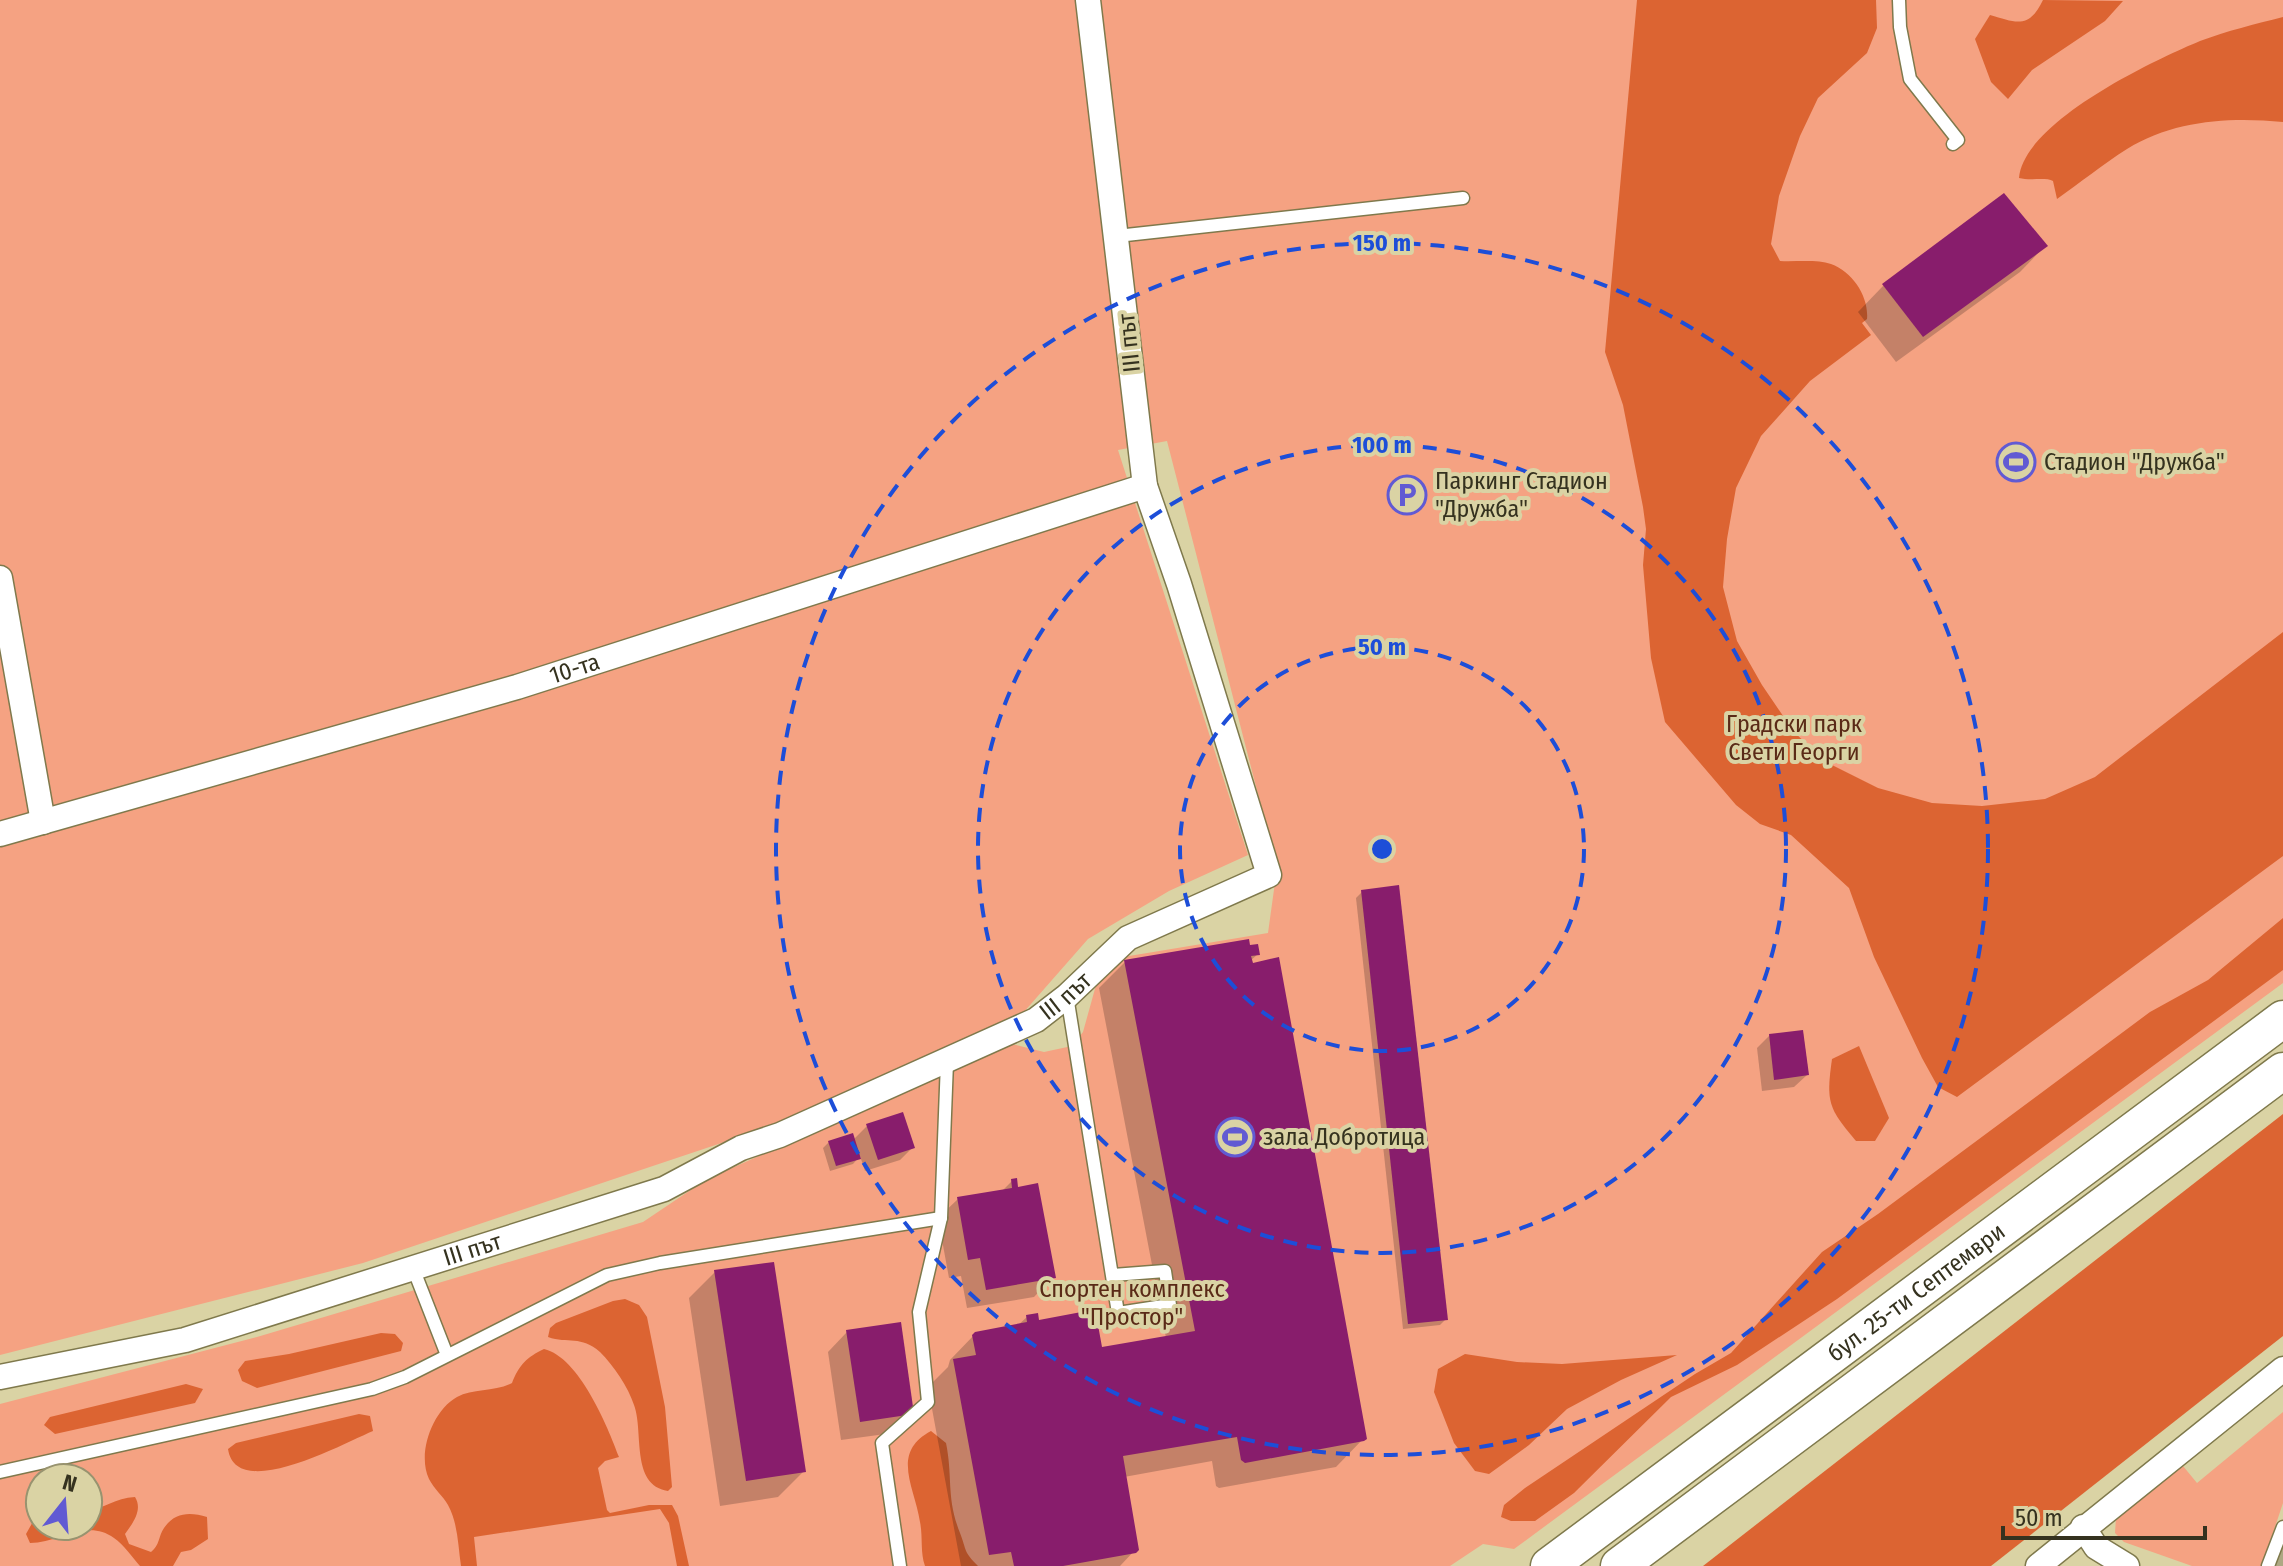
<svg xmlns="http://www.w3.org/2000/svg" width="2283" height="1566" font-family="'Fira Sans Condensed',sans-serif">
	<rect width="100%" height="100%" fill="#dad3a4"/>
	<g fill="#f5a282" fill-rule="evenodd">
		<path d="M 0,0 L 2283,0 L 2283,983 L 1514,1549 L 1483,1544 L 1450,1566 L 0,1566 L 0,1404 L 257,1337 L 643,1222 L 707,1179 L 1012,1044 L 1044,1052 L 1072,1046 L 1083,1032 L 1098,978 L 1123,957 L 1268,933 L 1277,868 L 1167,441 L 1118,450 L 1248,855 L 1169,891 L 1088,939 L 1023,1013 L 793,1119 L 363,1263 L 0,1355 ZM 40,1478 L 88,1478 L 88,1526 L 40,1526 Z"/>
		<polygon points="2283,1412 2283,1503 2262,1566 2192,1566 2124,1542 2115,1533 2116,1518 2125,1509 2183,1466 2197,1483"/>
	</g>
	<g fill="#dc6432">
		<path d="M 1637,0 L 1876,0 L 1877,28 L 1867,53 L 1818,98 L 1800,136 L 1779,196 L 1771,244 L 1780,261 C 1795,262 1817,259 1831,264 C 1853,272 1869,297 1867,319 L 1862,323 L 1871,335 L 1810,381 L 1761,436 L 1736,488 L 1727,539 L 1723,587 L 1737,641 L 1762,685 L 1794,732 L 1826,762 L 1878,788 L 1932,803 L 1982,806 L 2045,799 L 2095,777 L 2283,632 L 2283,856 L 1957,1097 L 1938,1087 L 1922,1058 L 1874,957 L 1849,888 L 1791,835 L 1760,824 L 1736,805 L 1665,722 L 1651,658 L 1643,565 L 1646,529 L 1643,507 L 1623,405 L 1605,352 Z"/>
		<path d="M 2043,0 L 2123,1 L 2105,21 L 2032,70 L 2008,99 L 1991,82 L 1975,39 L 1990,15 C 2017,23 2029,29 2043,0 Z"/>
		<path d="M 2283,17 L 2283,122 C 2230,117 2174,120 2127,149 C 2103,164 2080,183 2057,199 L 2053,181 C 2046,177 2030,181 2019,178 C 2024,122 2152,61 2200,41 C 2227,31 2255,24 2283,17 Z"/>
		<polygon points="2283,918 2283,970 1837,1299 1737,1365 1671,1397 1574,1493 1535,1521 1511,1521 1501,1517 1504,1505 1525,1488 1695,1374 1731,1353 1822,1252 1878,1214 2150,1012 2208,980"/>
		<path d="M 1859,1046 L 1889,1118 L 1875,1141 L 1856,1141 C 1828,1108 1826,1102 1832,1059 Z"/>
		<polygon points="2283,1114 2283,1336 1991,1566 1703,1566"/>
		<path d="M 625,1299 L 639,1305 L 647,1317 L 665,1407 L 672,1487 L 668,1491 C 630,1485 644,1431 634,1405 C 628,1387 614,1366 600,1352 C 581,1335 568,1344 548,1337 L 550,1328 L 556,1323 L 613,1301 Z"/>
		<polygon points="381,1333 395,1334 403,1343 401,1351 257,1388 242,1381 238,1370 245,1361 289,1354"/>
		<path d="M 544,1349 C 579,1357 608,1427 619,1457 L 605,1461 L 598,1468 L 607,1510 L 610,1513 L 649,1505 L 672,1505 L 678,1516 L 689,1566 L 677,1566 L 669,1523 L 660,1509 L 474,1537 L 477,1566 L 461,1566 C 458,1546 458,1523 448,1505 C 443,1496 434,1489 429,1479 C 417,1454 432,1411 457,1397 C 473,1388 495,1392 512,1383 C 519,1365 527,1357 544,1349 Z"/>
		<polygon points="1465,1354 1517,1362 1562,1364 1677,1355 1621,1380 1567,1409 1529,1445 1489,1474 1475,1471 1454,1443 1434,1392 1438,1369"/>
		<polygon points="186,1384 203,1389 195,1403 55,1434 44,1425 50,1417"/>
		<path d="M 359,1414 L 370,1416 L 373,1431 C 344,1443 236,1503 228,1449 L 236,1443 Z"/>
		<path d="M 931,1431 L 946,1443 C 953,1477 946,1498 960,1533 C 967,1551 963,1551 978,1566 L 925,1566 C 920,1552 923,1536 920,1522 C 915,1487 890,1453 931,1431 Z"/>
		<path d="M 135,1497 C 143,1510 133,1523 125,1534 L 129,1544 L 151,1552 C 160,1545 158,1537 164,1528 C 175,1512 190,1512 207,1517 L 208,1539 L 191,1550 L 181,1552 L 173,1566 L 140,1566 C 132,1557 124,1545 114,1538 C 87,1518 59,1543 30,1543 L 26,1534 L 35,1518 L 40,1517 L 40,1526 L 88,1526 L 88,1510 C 104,1509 115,1498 135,1497 Z"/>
	</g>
	<g fill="#0003">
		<polygon points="2003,196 2045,246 2020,272 1896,362 1858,312 1883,286"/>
		<polygon points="1362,892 1446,1319 1440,1325 1403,1329 1356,898"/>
		<polygon points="1248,948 1258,954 1250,961 1364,1438 1336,1467 1219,1488 1216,1486 1212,1461 1124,1477 1136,1549 1120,1566 961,1566 928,1387 948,1367 950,1360 976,1333 1017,1326 1027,1317 1101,1349 1166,1338 1099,988 1125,962"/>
		<polygon points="1770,1035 1807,1075 1794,1087 1762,1091 1757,1048"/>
		<polygon points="867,1126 913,1147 900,1160 865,1171 860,1156 853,1164 830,1171 823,1148 829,1142 853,1140"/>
		<polygon points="1012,1181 1053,1277 1034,1297 967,1308 961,1276 949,1278 938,1218 958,1199 1001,1192"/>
		<polygon points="715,1272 804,1471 778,1497 720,1506 689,1298"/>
		<polygon points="847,1332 912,1413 893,1433 841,1440 828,1352"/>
		<polygon points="2283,1530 2283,1566 2267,1566"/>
	</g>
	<g fill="#881d6c">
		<polygon points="2004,193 2048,246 1923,337 1882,284"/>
		<polygon points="1399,885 1448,1320 1408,1324 1361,890"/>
		<polygon points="1249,939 1250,945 1258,944 1260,955 1251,956 1253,963 1279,957 1367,1439 1364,1441 1245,1463 1241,1460 1237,1437 1123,1456 1139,1550 1136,1553 1063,1566 1014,1566 1011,1552 989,1555 953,1359 976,1355 972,1335 975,1332 1027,1322 1026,1315 1038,1313 1039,1320 1092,1310 1096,1314 1102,1347 1195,1331 1124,960"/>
		<polygon points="1803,1030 1809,1075 1774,1080 1769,1034"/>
		<polygon points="903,1112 915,1148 878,1160 866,1124"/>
		<polygon points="853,1133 861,1159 836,1166 828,1141"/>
		<polygon points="1017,1178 1018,1187 1038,1183 1056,1278 986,1290 980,1258 968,1260 957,1197 1012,1188 1011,1179"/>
		<polygon points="774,1262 806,1472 746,1481 714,1270"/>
		<polygon points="901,1322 914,1414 860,1422 846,1330"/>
	</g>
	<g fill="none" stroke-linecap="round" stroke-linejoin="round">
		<defs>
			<g id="service">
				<polyline points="1899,0 1900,27 1910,79 1958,140 1953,144"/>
				<polyline points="1117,236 1463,198"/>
				<polyline points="1067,996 1118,1313 1170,1305 1165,1271 1113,1275"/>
				<polyline points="413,1268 447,1355"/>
				<polyline points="0,1472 372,1389 405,1377 607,1275 660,1263 941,1218"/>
				<polyline points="900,1566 882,1443 928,1402 919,1312 941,1218 947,1062"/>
				<polyline points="2268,1566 2283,1527"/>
			</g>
			<g id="minor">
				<polyline points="0,578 43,822"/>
				<path id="s1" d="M 0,834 L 517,687 L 1145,486"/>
				<path id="s2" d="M 0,1377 L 185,1340 L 664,1189 L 741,1148 L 780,1135 L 1036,1020 L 1067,996 L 1128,938 L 1269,875 L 1179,584 L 1145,486 L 1088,0"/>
				<polyline points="2083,1527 2096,1547 2127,1566"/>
				<polyline points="2038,1566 2283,1369"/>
			</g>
			<g id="secondary">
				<path id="s3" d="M 1549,1566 L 2283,1019"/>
				<polyline points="1619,1566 2283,1071"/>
			</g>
		</defs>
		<use href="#service" stroke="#7f794c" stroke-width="15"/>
		<use href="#minor" stroke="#7f794c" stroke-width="27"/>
		<use href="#secondary" stroke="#7f794c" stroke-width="39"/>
		<use href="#service" stroke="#fff" stroke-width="12"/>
		<use href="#minor" stroke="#fff" stroke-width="24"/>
		<use href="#secondary" stroke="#fff" stroke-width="36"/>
	</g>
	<g fill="none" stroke="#1d4ed8" stroke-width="4" stroke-dasharray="14 10">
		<circle cx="1382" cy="849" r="202"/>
		<circle cx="1382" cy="849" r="404"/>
		<circle cx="1382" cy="849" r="606"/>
	</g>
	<defs>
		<symbol id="stadium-ring" viewBox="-11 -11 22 22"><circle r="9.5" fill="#dad3a4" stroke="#615ad3" stroke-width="1.5"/><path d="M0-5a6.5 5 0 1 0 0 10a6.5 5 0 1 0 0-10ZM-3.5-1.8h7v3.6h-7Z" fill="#615ad3"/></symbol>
		<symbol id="parking-ring" viewBox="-11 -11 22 22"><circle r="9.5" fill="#dad3a4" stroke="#615ad3" stroke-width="1.5"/><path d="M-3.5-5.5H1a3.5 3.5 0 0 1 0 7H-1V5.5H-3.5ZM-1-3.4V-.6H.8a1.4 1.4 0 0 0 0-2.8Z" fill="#615ad3"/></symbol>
	</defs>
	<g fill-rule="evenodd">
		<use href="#stadium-ring" x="1994" y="440" width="44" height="44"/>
		<use href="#parking-ring" x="1385" y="473" width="44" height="44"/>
		<use href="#stadium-ring" x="1213" y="1115" width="44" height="44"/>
	</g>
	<g text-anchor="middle" stroke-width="8" stroke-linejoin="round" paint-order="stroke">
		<g font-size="24" fill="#35321f" stroke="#dad3a4">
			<text transform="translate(1129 343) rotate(-96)" y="8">ІІІ път</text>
			<text dy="8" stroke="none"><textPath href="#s1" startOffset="598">10-та</textPath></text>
			<text dy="8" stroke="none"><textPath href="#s2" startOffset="1138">ІІІ път</textPath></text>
			<text dy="8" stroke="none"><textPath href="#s2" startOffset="490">ІІІ път</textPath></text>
			<text dy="8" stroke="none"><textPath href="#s3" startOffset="458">бул. 25-ти Септември</textPath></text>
		</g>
		<g font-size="24" fill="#35321f" stroke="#dad3a4" text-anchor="start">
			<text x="2044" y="470">Стадион "Дружба"</text>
			<text x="1435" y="489">Паркинг Стадион<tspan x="1435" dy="28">"Дружба"</tspan></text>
			<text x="1263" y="1145">зала Добротица</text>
		</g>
		<g font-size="24" fill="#5a2a17" stroke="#dad3a4">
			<text x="1794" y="732">Градски парк<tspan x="1794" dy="28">Свети Георги</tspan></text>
			<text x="1132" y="1297">Спортен комплекс<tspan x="1132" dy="28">"Простор"</tspan></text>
		</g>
	</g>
	<circle cx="1382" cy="849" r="12" fill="#1d4ed8" stroke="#dad3a4" stroke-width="4"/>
	<g font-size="24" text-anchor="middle" font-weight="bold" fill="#1d4ed8" stroke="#dad3a4" stroke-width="8" stroke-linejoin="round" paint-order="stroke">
		<text x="1382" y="251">150 m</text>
		<text x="1382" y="453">100 m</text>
		<text x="1382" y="655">50 m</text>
	</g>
	<g transform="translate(64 1502) rotate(17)"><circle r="38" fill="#dad3a4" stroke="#98936f" stroke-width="2"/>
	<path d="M0-6L14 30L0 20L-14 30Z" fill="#615ad3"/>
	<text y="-12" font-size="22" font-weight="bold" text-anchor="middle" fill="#35321f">N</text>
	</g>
	<path d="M2003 1526v12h202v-12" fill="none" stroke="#35321f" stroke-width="4"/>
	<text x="2015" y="1526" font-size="24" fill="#35321f" stroke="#dad3a4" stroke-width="6" paint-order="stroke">50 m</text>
</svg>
